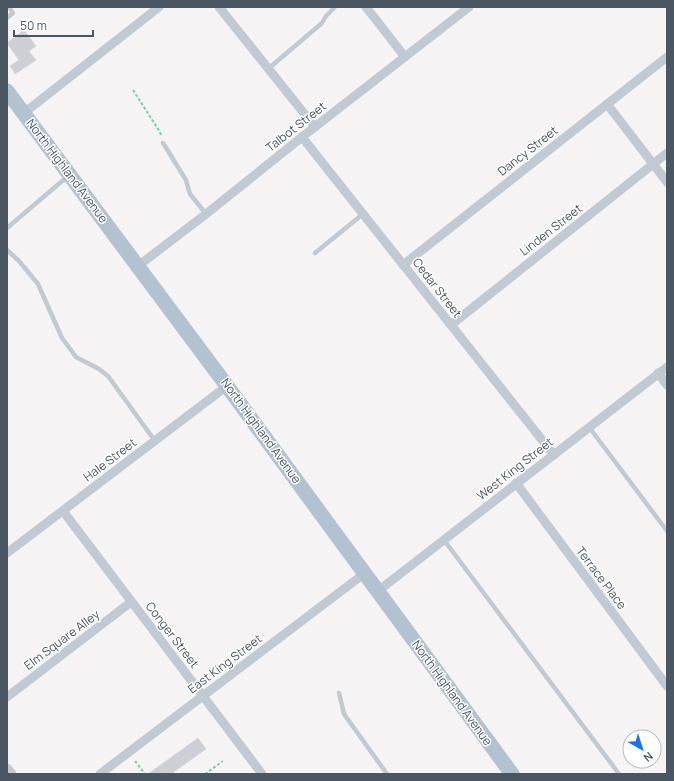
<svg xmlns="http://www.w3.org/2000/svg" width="674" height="781" font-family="Manrope,sans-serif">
	<rect width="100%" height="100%" fill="#f5f3f3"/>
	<g fill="#cdcfd5" stroke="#d7d9de">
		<polygon points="24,30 36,46 29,51 36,60 15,74 10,66 19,60 7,43"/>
		<polygon points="198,738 206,749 171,774 148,774"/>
	</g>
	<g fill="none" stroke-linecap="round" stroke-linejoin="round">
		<g stroke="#7ad0a6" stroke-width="2" stroke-dasharray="3 2" stroke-linecap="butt">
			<polyline points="133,90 160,132 161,136"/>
			<polyline points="135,761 145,774"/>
			<polyline points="205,774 223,761"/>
		</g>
		<g stroke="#c1cad2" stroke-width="4.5">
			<polyline points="7,18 13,13 9,7"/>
			<polyline points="268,69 322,23 326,16 335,7"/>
			<polyline points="163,143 186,180 190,194 206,214"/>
			<polyline points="7,228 68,176"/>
			<polyline points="7,250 19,261 38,284 62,338 76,357 99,369 108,376 155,441"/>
			<polyline points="315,253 363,214"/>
			<polyline points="589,427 667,531"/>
			<polyline points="444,540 619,774"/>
			<polyline points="339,693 344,714 387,774"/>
		</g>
		<g stroke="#c1cad2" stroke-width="9">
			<polyline points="219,7 315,127"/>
			<polyline points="366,7 405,57"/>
			<polyline points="607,104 667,182"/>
			<polyline points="24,113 159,7"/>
			<polyline points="302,137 554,455"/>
			<polyline points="403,265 667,57"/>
			<polyline points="138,266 206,214 302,137 469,7"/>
			<polyline points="451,325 667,153"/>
			<polyline points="658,373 667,385"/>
			<polyline points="516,483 667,686"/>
			<polyline points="63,511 262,774"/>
			<polyline points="7,553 227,386"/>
			<polyline points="378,591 667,367"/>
			<polyline points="7,697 131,602"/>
			<polyline points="7,768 12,774"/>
			<polyline points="100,774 365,573"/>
		</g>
		<polyline stroke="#b3c2d1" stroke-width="15" points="7,91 227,386 512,774"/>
	</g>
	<g text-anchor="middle" stroke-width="3" stroke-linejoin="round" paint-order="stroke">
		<g font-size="12" fill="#4a5661" stroke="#fff">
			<text transform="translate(296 127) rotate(-38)" y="4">Talbot Street</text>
			<text transform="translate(528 151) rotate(-38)" y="4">Dancy Street</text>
			<text transform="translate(67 171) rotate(53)" y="4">North Highland Avenue</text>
			<text transform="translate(551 230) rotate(-38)" y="4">Linden Street</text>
			<text transform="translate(437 288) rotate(52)" y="4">Cedar Street</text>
			<text transform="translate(261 431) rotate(54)" y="4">North Highland Avenue</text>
			<text transform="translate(110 460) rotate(-37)" y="4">Hale Street</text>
			<text transform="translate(515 469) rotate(-38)" y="4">West King Street</text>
			<text transform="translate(601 578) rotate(53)" y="4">Terrace Place</text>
			<text transform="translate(172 635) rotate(53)" y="4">Conger Street</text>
			<text transform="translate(62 640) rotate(-37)" y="4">Elm Square Alley</text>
			<text transform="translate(225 664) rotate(-37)" y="4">East King Street</text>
			<text transform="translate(452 693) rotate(54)" y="4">North Highland Avenue</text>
		</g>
	</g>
	<rect width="674" height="781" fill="none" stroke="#4a5661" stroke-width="16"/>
	<g transform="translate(642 749) rotate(141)"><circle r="19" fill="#ffffff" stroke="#b7bbc0"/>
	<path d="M0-3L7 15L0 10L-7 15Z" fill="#1a73e8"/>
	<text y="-6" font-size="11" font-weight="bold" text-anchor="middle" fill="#4a5661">N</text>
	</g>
	<path d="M14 30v6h79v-6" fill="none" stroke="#4a5661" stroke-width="2"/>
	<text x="20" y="30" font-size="12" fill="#4a5661" stroke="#ffffff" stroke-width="3" paint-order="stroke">50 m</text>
</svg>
